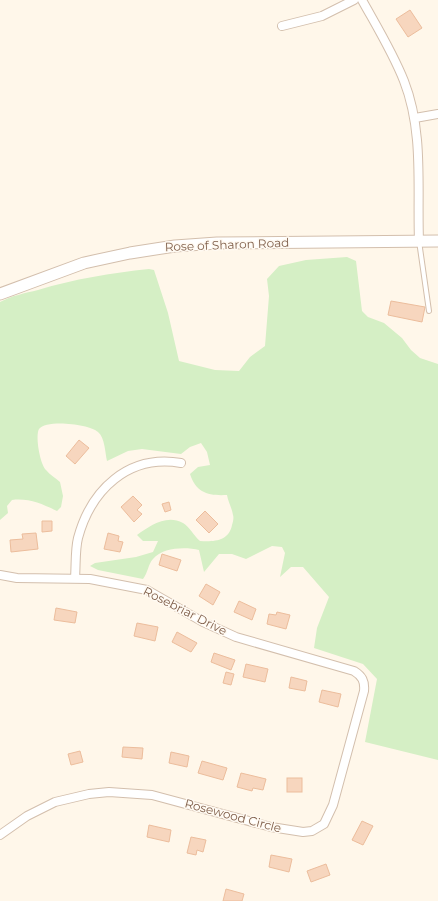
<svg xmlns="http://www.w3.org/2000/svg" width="438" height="901" font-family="Montserrat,sans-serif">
	<rect width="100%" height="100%" fill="#fff7ea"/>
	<path fill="#d5efc5" d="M 347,257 L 356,261 L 362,311 L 368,317 L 384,323 L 402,338 L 411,350 L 420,358 L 438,364 L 438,760 L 365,742 L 377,679 L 363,664 L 314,648 L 317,628 L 329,597 L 303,567 L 291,567 L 280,577 L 285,553 L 282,547 L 272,546 L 246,559 L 232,554 L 219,554 L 204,572 L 199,550 C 186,547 163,547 153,559 C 148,564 148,573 143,579 L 98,570 L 90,566 L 95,563 L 136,557 L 153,552 L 158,541 L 143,541 L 137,535 C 150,526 166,514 183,523 C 189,526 194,536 200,541 C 214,542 229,541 232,525 C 233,522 234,518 233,515 C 232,508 228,502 227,495 C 209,496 196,493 190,474 L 198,467 L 210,465 L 207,452 L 201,443 L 190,447 L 181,454 L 142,449 L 128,451 L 107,461 C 105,452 105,438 98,432 C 90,424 46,419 39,429 C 35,436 40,464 46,470 C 50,475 56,478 60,482 L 63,496 L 61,507 L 57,511 C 42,504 29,498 12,500 L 7,506 L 8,513 L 0,520 L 0,302 C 11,296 25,293 38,290 C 74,279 111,273 149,269 L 154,270 L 168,313 L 179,361 L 215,370 L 239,371 L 250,357 L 265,346 L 269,296 L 267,279 L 279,266 L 306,260 Z"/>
	<g fill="#f7d6be" stroke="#ecbd9c">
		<polygon points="410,10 422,28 408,37 396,19"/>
		<polygon points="391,301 425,307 422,322 388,315"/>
		<polygon points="79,440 89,448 75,464 66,456"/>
		<polygon points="133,496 142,505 137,510 142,514 134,522 121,507"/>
		<polygon points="169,502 171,510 165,512 162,504"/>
		<polygon points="205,511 218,524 209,533 196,520"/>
		<polygon points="42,521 52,521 52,531 42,532"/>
		<polygon points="36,533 38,549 11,552 10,540 23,539 22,534"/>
		<polygon points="108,533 119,536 118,541 123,542 120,552 104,549"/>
		<polygon points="162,554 181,560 177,571 159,565"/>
		<polygon points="206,584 220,592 213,605 199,596"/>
		<polygon points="239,601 256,609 252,620 234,612"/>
		<polygon points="56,608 77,612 75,623 54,620"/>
		<polygon points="277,612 290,615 286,629 267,624 269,614 276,615"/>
		<polygon points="137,623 158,627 155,641 134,636"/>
		<polygon points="177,632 197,643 191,652 172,642"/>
		<polygon points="214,653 235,660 231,670 211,662"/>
		<polygon points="246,664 268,669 265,682 243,677"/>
		<polygon points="226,672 234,674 231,685 223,683"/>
		<polygon points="291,677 307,681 305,691 289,688"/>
		<polygon points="322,690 341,694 338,707 319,702"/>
		<polygon points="123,747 143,748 142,759 122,757"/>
		<polygon points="80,751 83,762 71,765 68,754"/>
		<polygon points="171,752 189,756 187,767 169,763"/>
		<polygon points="202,761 227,768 223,780 198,773"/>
		<polygon points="241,773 266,779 263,790 253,788 252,791 237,787"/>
		<rect x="287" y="778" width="15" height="14"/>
		<polygon points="362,821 373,826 363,845 352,840"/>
		<polygon points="149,825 171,830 169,842 147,837"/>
		<polygon points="191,837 206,840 203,852 197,850 196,855 187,853"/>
		<polygon points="271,855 292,859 289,872 269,867"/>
		<polygon points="326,864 330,875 311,882 307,871"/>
		<polygon points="226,889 244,894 242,901 223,901"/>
	</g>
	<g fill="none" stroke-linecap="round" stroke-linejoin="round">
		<defs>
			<polyline id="service" points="419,241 429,311"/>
			<g id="minor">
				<path d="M 362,0 C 377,27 393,53 404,81 C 424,132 417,188 419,241"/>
				<polyline points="282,26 322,16 354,0"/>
				<polyline points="415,118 438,114"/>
				<path d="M 0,575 L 17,578 L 90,579 L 147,590 L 203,622 L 236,637 L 354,671 C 362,676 365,681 364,691 L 333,805 L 324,824 L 312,831 L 303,832 L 271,827 L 152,795 L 109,792 L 89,794 L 55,802 L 27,816 L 0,835"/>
				<path d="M 75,578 C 76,565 75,550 78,538 C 91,490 128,454 181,463"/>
			</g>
			<polyline id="tertiary" points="0,294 84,263 130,253 175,246 217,243 438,241"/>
		</defs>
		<use href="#service" stroke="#d3bfad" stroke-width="6"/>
		<use href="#minor" stroke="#d3bfad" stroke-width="10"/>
		<use href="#tertiary" stroke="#d3bfad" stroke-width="13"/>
		<use href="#service" stroke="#fff" stroke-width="4"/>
		<use href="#minor" stroke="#fff" stroke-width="8"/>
		<use href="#tertiary" stroke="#fff" stroke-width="11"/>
	</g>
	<g text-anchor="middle" stroke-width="3" stroke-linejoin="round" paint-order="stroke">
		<g font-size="12" fill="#7e5d49" stroke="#fffaf2">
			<text transform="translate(227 245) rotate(-2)" y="4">Rose of Sharon Road</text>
			<text transform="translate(185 611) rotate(27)" y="4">Rosebriar Drive</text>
			<text transform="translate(233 816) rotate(15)" y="4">Rosewood Circle</text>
		</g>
	</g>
</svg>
